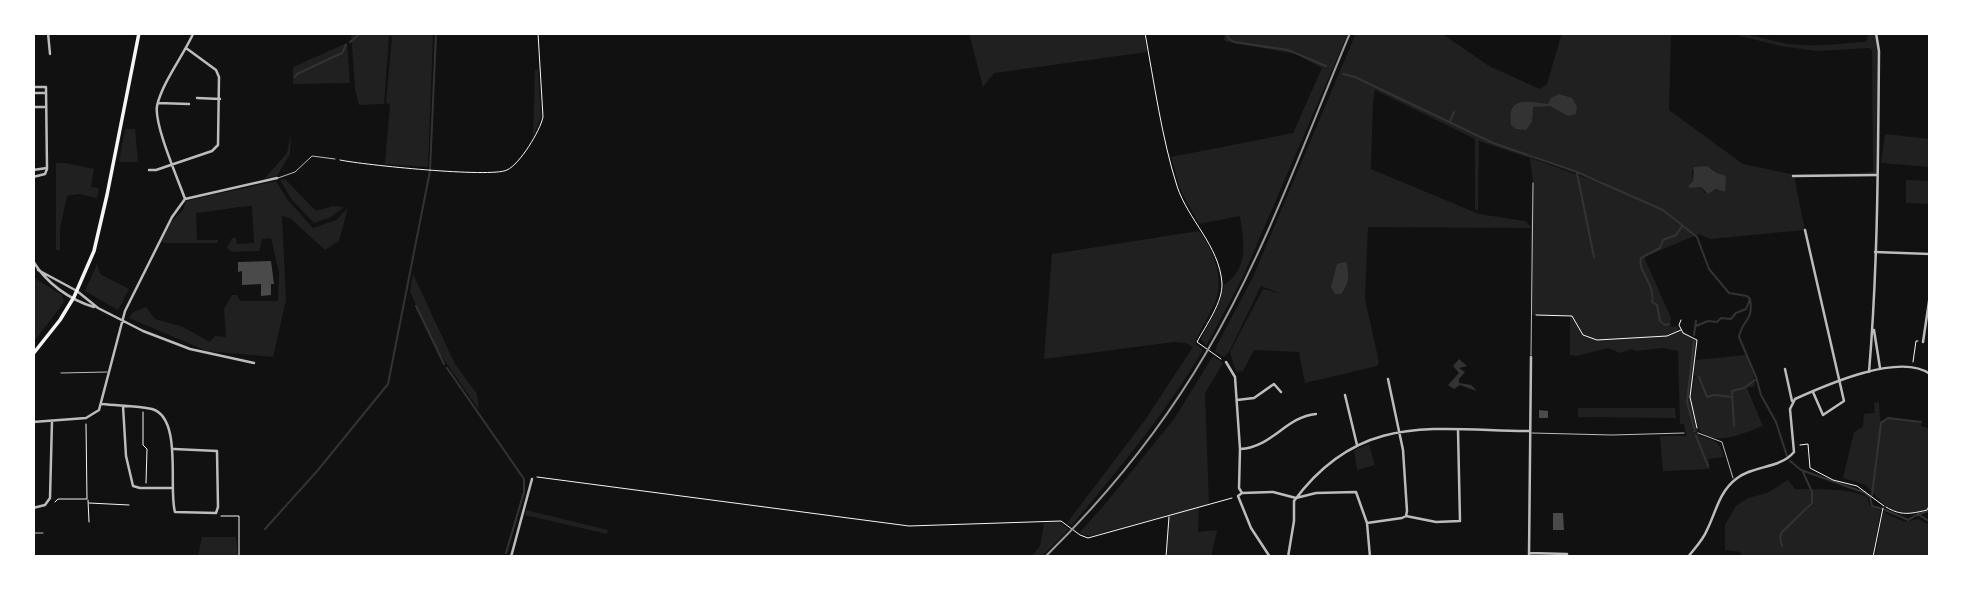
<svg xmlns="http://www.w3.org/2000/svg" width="1963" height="590" viewBox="0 0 1963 590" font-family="'PT Sans Narrow',sans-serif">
<rect width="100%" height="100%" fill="#111"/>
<path fill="#202020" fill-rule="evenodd" d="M351 33H433L428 167 385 164 390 104 386 103 392 36H389L384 104 359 105 355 89Z
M969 33H1144L1147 52 994 73 983 87Z
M1225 33H1348L1242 279 1206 346 1201 339 1220 301 1224 285C1249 268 1244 243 1240 216L1199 224 1181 191 1171 157 1293 133 1322 68 1296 54 1228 42 1224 40Z
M1356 33H1441L1489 66 1540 89 1547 84 1562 33H1671L1669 110 1743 164 1796 175 1873 172 1872 50 1869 48 1817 51 1780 46 1729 33C1750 33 1769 41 1790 44 1814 47 1838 44 1863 42L1867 41 1868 33H1876L1879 51 1877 175 1794 176 1805 230 1710 239 1699 234 1644 257 1671 318 1670 324 1672 327 1677 326 1679 331 1681 330 1697 340 1691 402 1694 378H1697L1694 375 1696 360 1746 355 1753 373 1755 386 1747 388 1763 426C1746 432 1719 446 1702 433 1696 428 1695 412 1692 406L1699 436C1714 440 1720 441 1724 457L1708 459 1710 469 1663 471 1660 436H1686L1684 424H1680L1678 351 1663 348 1635 351 1632 349 1620 353 1608 348 1576 356 1570 355V316L1531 315V228L1368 227 1365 299 1379 362 1377 366 1305 383 1299 352 1254 350 1243 371 1236 372 1230 352 1263 289 1282 294 1261 286 1229 352 1224 357 1215 352 1217 345 1252 279ZM1375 90 1475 139V210H1478L1479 141 1530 158 1533 183 1531 227 1525 221 1479 214 1371 169 1373 101ZM1533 156 1604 182 1606 185 1531 158ZM1702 168H1711L1717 173 1725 192 1720 189 1705 193 1701 187 1688 186 1693 181 1692 171Z
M347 43 350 83 293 84V67Z
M538 69 541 117 533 137 535 70Z
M125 129H135L138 162H119Z
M291 133 290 154 277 176 264 179 287 153Z
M1885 134 1930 139V167L1881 163Z
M56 163H65L94 169 91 187 99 188 97 198 78 194 67 196 60 229V250H56Z
M1930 168V204L1906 203V180L1928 181Z
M285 179 316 211 333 206 344 207 331 217 314 223 292 200 280 180Z
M276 181 287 199 313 228 336 220 348 208 339 241 325 250 290 218 282 216 286 300 273 357 207 351 129 318 133 312 146 307 155 319 183 327 210 342 215 336 226 337 224 309 232 295H237L240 301H278L279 273 271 238 262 239 259 251 232 252 227 248 232 238H236L237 244 254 243 252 206C232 207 216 211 196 213L197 240H218V243H164L162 241 171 222 183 210 186 201Z
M1199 231C1207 241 1212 252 1216 265 1225 302 1208 311 1195 343L1203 350C1165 414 1119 469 1072 525L1067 523 1145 420 1193 347 1186 343 1174 342 1044 359 1052 254Z
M97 264 100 274 129 289 118 310 85 291Z
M413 274 455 364 477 394 479 410 438 351 410 292Z
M33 277 62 295 64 302 33 343Z
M1213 356 1223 363 1205 393 1209 505 1199 508 1198 532 1217 530 1211 557H1166L1169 515 1090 536 1079 533 1106 503 1174 419Z
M1879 402 1880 421 1890 418 1921 423V426L1930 429V504L1926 510 1909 514 1898 512 1884 505 1865 485 1843 478 1854 432 1863 427 1864 414 1875 413 1874 403Z
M1578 408H1675L1676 418 1578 417Z
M1369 444 1375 465 1357 470 1354 450Z
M1788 480 1795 489C1818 490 1846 487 1867 497L1870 506 1881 510 1872 557H1741V552L1725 550V525L1736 506 1748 498 1767 493Z
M526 510 608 530 607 534 525 515Z
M1883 512 1905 522 1918 519 1930 525V557H1875Z
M1059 522 1069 529 1041 557H1031L1040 546 1044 523Z
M202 537H236L238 557 198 556Z"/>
<path fill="#333" d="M1559 94 1572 98 1577 107 1576 114 1568 116 1550 106 1533 107 1532 122 1526 130 1516 129 1511 125C1507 95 1527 102 1548 104L1551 98Z
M1707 166 1717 173 1726 176 1725 192 1716 189 1708 194 1701 187 1690 188 1688 186 1693 181 1694 167Z
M1346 262C1350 274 1349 284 1341 294H1335L1331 287 1337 264Z
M1459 359 1467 366 1459 368 1465 372 1459 379V383L1471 385 1477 391 1460 385 1454 389 1448 385 1459 373 1453 366Z"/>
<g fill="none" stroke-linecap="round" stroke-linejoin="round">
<path stroke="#333" stroke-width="2" d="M1227 33 1228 38 1234 42 1288 50 1326 66
M350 42 361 33
M1343 74 1355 77 1493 143 1577 172 1663 210 1697 237 1709 269 1729 293 1747 296 1750 299C1754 322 1742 319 1739 337L1756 377 1761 395 1776 422 1787 456
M295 77 297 74 342 53 346 45
M1450 121 1454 112
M1577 173 1594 257
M416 306 444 364
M1669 324 1665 325 1660 321 1657 305 1652 302C1656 285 1637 271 1641 258L1660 248 1663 240 1676 235 1682 226
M1696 326 1708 321 1717 322 1721 318 1731 319 1736 313 1746 309 1750 299
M1694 335 1696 321
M1694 341 1687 402 1695 431
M447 368 524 479V492L506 553
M1699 377 1707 397 1714 395 1732 397
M1734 426 1732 391 1744 388 1755 380
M1696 436 1708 466
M1790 461 1801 470 1863 492 1870 497 1872 506C1885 509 1895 514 1908 520L1918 514 1930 522
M1872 495 1881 423 1888 418 1921 422
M1919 514 1928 511
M265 529 318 470 388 384 430 171 436 33
M1782 546 1780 537 1782 532 1812 503V492L1803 472"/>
</g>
<path fill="#4a4a4a" d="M271 261 274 284H271V295L261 296V284L242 285V271L238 272V262Z
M1539 410 1548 411V418H1539Z
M1553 513H1563L1564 530H1553Z"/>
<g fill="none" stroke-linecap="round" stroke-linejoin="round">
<path stroke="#f5f5f5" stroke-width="1" d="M1145 33C1154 82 1162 139 1177 186 1188 220 1219 245 1222 283 1223 302 1206 325 1197 342L1221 359
M340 160C364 165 491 178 507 170 520 164 540 131 543 117L538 33
M1536 315 1572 316 1583 335 1597 340 1667 336 1681 330
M1681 320 1679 325 1683 333 1697 340 1690 397 1697 428
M1913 362 1916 341H1918
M143 412V445L147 449 146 483
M1800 445 1808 444 1810 468 1833 480 1857 486 1884 506
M537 477 909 526 1061 521 1080 535 1088 538 1232 498
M88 500 89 522
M55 502 58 499H87L86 424
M89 503 129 505
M1886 507C1901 516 1910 514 1927 510L1930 504
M221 516H239V557
M1166 557 1169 517
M1873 557 1883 508"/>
<path stroke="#bcbcbc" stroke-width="1" d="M278 178 295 172 312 156 335 159
M1531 355 1533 183
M61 373 107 372
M1532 433 1612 435 1684 433
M1698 433 1722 442 1733 478
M33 533H43"/>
<path stroke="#bcbcbc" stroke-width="2.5" d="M48 33 50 54
M33 87H46L47 168
M33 93H46
M197 98 220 99
M158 103 189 104
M33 107H46
M33 170 47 168
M149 170H156L212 151 218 145 219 77 216 70 186 48
M1793 176 1877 175
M33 177 45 174 47 169
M185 199C178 179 154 125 157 106 162 83 183 56 193 34
M1805 230 1844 401 1823 415 1813 392
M1875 252 1930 254
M33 261C46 283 70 300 94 307
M38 270 77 291 98 308 143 331 190 349 254 363
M1923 342 1930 295
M1226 362 1235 377 1240 449 1239 488 1242 493
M1785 369 1792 401
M1345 395 1357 445
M1237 400 1254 398 1274 384 1281 392
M102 404C118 406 136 405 152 409 183 418 168 489 175 512L216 513 218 507 217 451 174 449
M123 406 126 456 133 486 140 488H173
M33 422 86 418 99 410 125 311 172 217 185 199 277 178
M1240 449C1273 447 1285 417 1316 414
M1242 493 1273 492 1296 498 1316 493 1356 492 1367 523 1370 557
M1242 493 1238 496 1251 528 1270 557
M33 508 45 505 50 498 52 421
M1406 516 1436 522 1460 521 1458 430
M1367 523 1402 518 1406 516 1407 511 1403 450 1388 379
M1529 553 1567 554V557
M511 557 532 479
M1288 557 1294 521V501C1360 412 1432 430 1529 431
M1529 557 1531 357"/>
<path stroke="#bcbcbc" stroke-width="2.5" d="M1874 330 1880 368
M1869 372C1878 265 1878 158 1879 51L1876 33
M1688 557C1695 548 1703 540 1707 530 1716 512 1719 492 1736 479 1753 465 1780 469 1794 452L1790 409 1795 399C1826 385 1900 352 1930 374"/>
<path stroke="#f5f5f5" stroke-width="3.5" d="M33 354 60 320 74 297 94 251 107 195 139 33"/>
<path stroke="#9a9a9a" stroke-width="2" d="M1045 557C1107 496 1162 428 1206 353 1265 253 1305 140 1350 33"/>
</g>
<rect width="1963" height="590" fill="none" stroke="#ffffff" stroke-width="70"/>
</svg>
